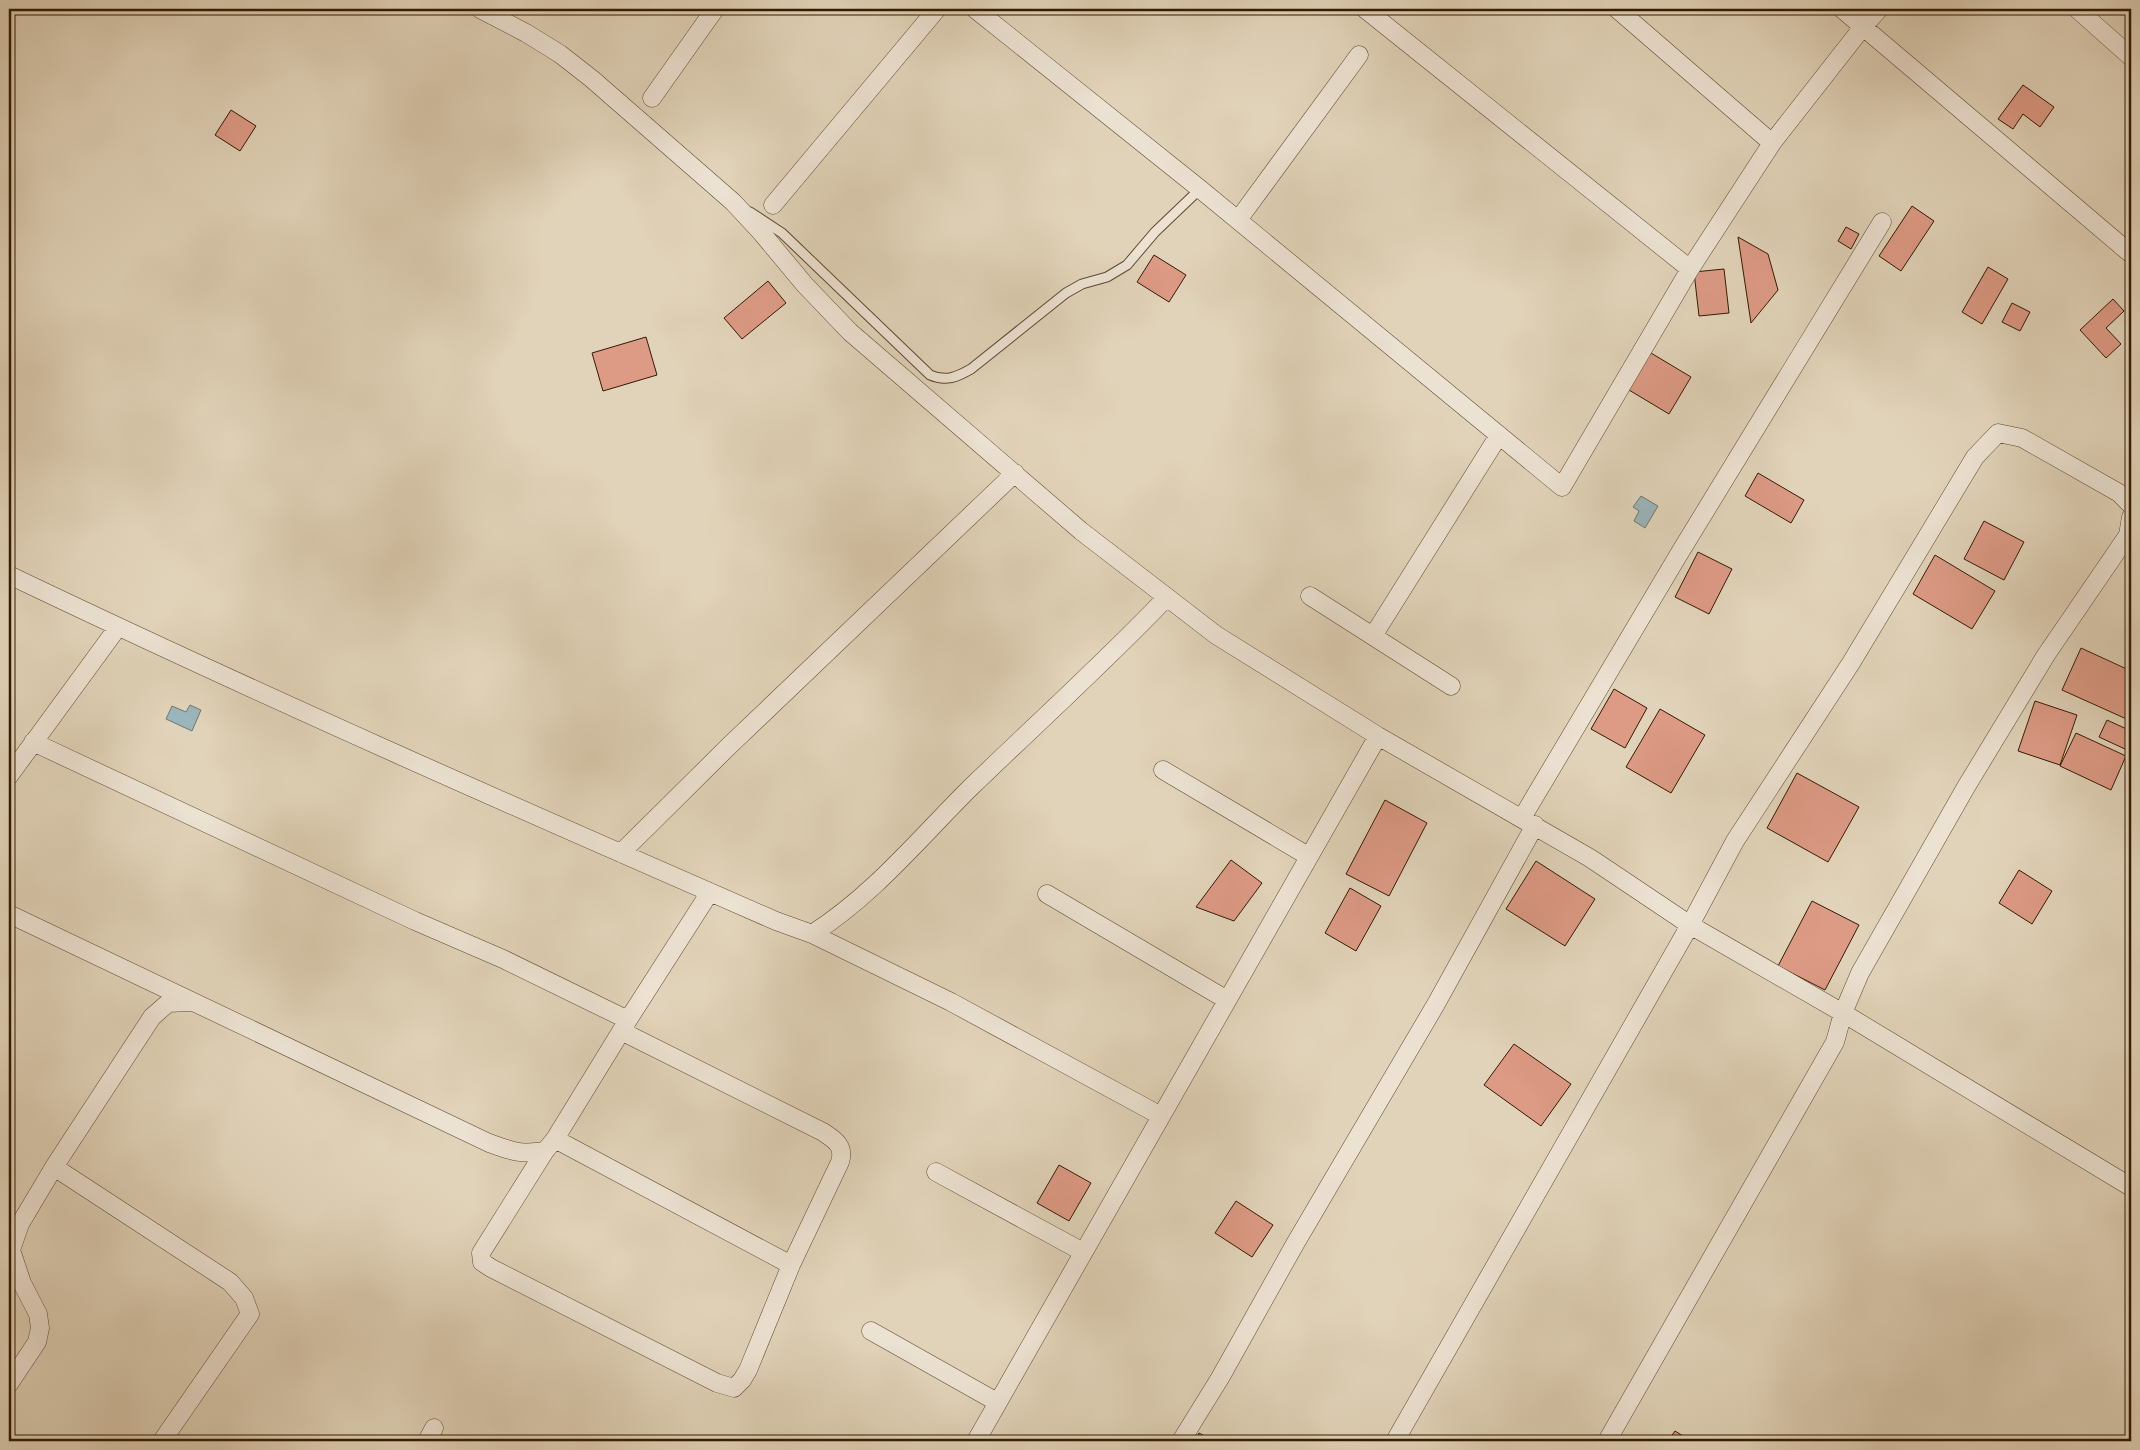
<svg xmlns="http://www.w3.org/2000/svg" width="2140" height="1450" viewBox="0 0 2140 1450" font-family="'IM FELL French Canon',serif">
<rect width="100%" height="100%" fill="#e1d3b9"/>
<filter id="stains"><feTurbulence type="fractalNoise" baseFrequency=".004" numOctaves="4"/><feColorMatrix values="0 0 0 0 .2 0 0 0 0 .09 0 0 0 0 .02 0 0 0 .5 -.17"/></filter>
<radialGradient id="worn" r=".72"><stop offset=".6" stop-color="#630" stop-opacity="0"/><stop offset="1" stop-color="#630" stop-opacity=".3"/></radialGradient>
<path fill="#9ab5bb" stroke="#717771" d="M1641 496 1658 506 1645 528 1634 521 1639 511 1633 507Z
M190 705 201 710 192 731 166 719 172 706 186 712Z"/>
<path fill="#dd9a85" stroke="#331a01" d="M2023 85 2054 107 2040 127 2023 114 2013 129 1998 119Z
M231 110 256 126 240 151 215 135Z
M1912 206 1934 221 1901 271 1879 256Z
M1846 227 1859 234 1851 249 1838 241Z
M1738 237 1768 254 1778 290 1751 323Z
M1154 255 1186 275 1169 302 1137 282Z
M1988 267 2008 279 1982 324 1962 312Z
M1724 269 1729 313 1699 316 1694 272Z
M768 281 786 303 742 339 724 318Z
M2113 299 2124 311 2106 328 2121 344 2106 358 2080 330Z
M2012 303 2030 312 2020 331 2002 322Z
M646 337 657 375 603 391 592 353Z
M1646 350 1691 377 1669 414 1624 387Z
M1758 473 1804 500 1791 523 1745 496Z
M1984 521 2024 542 2004 580 1964 559Z
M1698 552 1732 569 1709 614 1675 597Z
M1935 555 1995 591 1972 629 1913 594Z
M2081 648 2131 671V721L2062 690Z
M1614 689 1647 708 1625 748 1591 729Z
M2035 701 2077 715 2060 765 2018 751Z
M1660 709 1705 735 1671 793 1626 767Z
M2107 720 2131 731 2125 749 2099 737Z
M2076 733 2126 756 2111 790 2060 766Z
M1797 773 1859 807 1828 862 1767 828Z
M1385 800 1427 823 1389 896 1346 874Z
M1231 860 1262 883 1234 921 1196 907Z
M1536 861 1595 899 1565 946 1506 909Z
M2019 870 2052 891 2032 924 1999 903Z
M1350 888 1381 906 1356 951 1325 933Z
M1812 901 1859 925 1825 990 1778 966Z
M1514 1044 1571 1084 1541 1126 1484 1085Z
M1059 1165 1091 1183 1069 1221 1037 1203Z
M1236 1201 1273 1225 1252 1257 1215 1233Z
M1675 1431 1691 1441H1668Z
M1199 1433 1214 1441H1195Z"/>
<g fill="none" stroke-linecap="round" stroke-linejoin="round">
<g stroke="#5e482f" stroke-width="11">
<path id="service" d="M750 212 782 233 930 375C946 382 957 377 971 369L1066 293 1082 284 1107 277 1127 265 1155 232 1200 189"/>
</g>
<g stroke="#5e482f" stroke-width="19">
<path id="minor" d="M480 9 526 33 560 54 592 79 733 202 760 231 805 285 850 332 1081 531 1216 635 1378 736 1590 858 1690 925 1843 1013 2131 1187
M975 9 1200 189 1562 487 1690 269 1772 143 1862 28 1879 9
M1365 9 1690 269
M1617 9 1772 143
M1842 9 2131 254
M2077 9 2131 57
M652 98 715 9
M773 205 937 9
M1238 220 1359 55
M9 575C262 696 519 809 776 921L812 934C872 896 918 840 968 790 1034 726 1103 664 1167 597
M1310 596 1451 686
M1373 636 1499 435
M33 742 415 921 503 959 628 1020
M1163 770 1308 856
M9 776 118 627
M1522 818 1679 554 1882 222
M621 853 729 746 1015 473
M1047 894 1227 1000
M9 914 489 1143C512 1151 520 1155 545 1151L555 1139 628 1020 710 892
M812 934 951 1002 1161 1116
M555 1139 791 1265
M545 1151 481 1253 482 1262 491 1268 717 1383 734 1388 742 1380 748 1370 791 1265 840 1162C845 1146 835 1140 823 1132L621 1031
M54 1167 230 1282 244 1298 250 1314 162 1441
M936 1172 1083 1252
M871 1331 997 1402
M9 1384 37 1342 40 1328 38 1314 22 1283 11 1250 20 1224 54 1167 152 1017 168 1003 189 1002
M427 1441 434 1428
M976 1441 1378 736
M1181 1441 1220 1378 1295 1244 1436 1004 1535 825
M1395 1441 1690 925 1735 841 1851 663 1975 457 1998 433 2022 438 2119 493 2131 505
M1607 1441 1835 1042 1843 1013 1860 973 1966 787 2046 655 2128 535 2131 517"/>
</g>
<use href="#service" stroke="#ece2d2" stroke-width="9"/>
<use href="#minor" stroke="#ece2d2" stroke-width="18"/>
</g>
<rect width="2140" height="1450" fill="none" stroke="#e1d3b9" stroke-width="30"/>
<rect x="10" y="10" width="2120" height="1430" fill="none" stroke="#331a01" stroke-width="2.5"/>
<rect x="15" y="15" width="2110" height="1420" fill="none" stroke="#331a01"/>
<rect width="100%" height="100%" filter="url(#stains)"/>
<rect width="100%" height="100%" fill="url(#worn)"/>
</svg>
